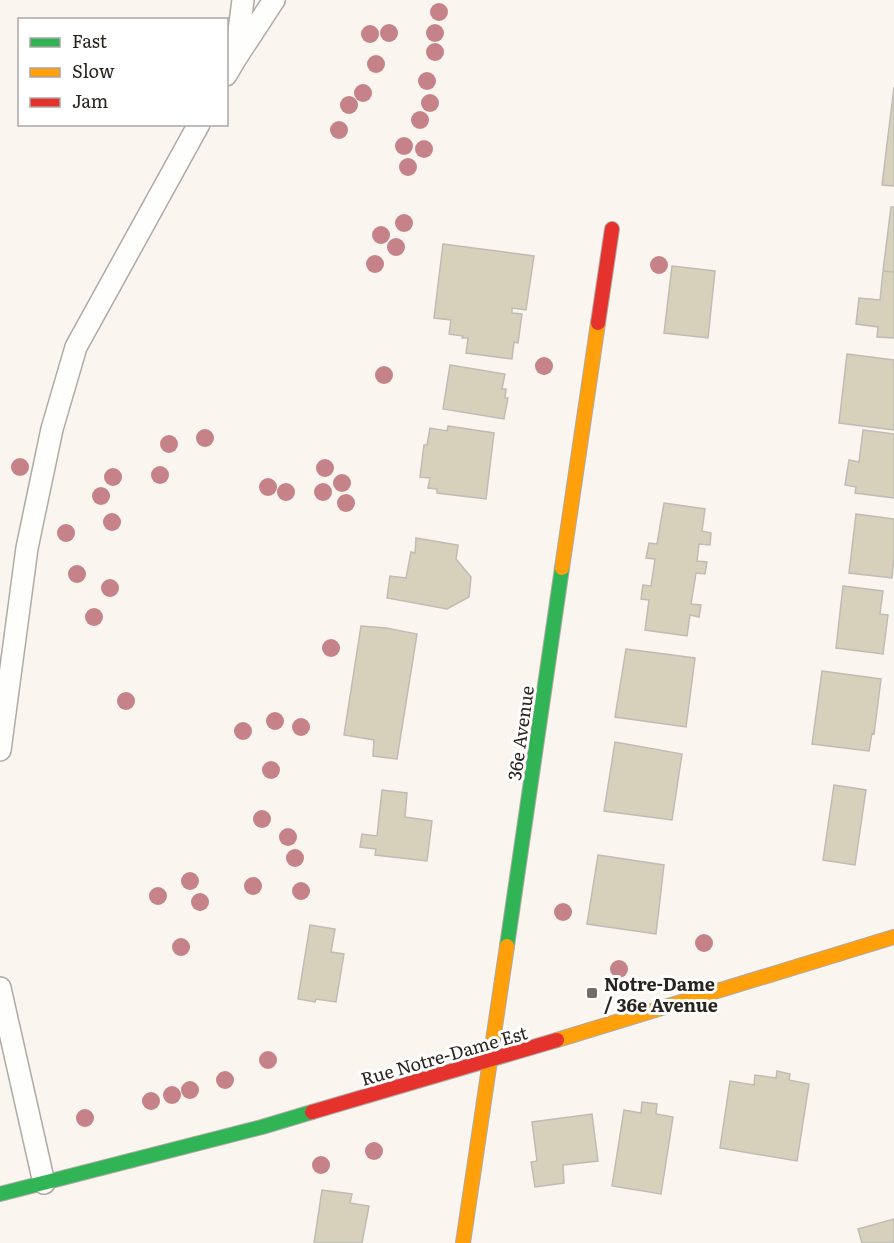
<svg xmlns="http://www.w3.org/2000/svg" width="894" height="1243" viewBox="0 0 894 1243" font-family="Literata,serif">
<rect width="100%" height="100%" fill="#faf5ef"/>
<path fill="#d7d0bb" stroke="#bfbcb5" stroke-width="1.5" d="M894 87V186L882 185Z
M891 207H894V272L883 271Z
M443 244 534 256 526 310 512 308V313L522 314 518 343 514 342 512 359 466 353 468 338H462L463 336 449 334 451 320 434 318Z
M672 266 715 271 708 338 664 333Z
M883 271 894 272V338L877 337 878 327 856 324 859 298 880 300Z
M847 354 894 360V430L839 423Z
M450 365 505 374 502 389H506L505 398H508L504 419 443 409Z
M448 426 494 433 486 499 437 493V489L428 488 430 478 420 477 424 445H427L430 428 447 431Z
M863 430 894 434V498L855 493 856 487 845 485 849 460 859 462Z
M664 503 705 509 702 531 711 533 710 545 699 544 697 561 707 562 705 574 696 573 691 604 701 605 699 617 690 615 687 636 645 630 649 600 641 599 643 585 651 586 655 559 646 558 649 543 657 544Z
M856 514 894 519V557L892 578 849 573Z
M416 538 458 545 456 559 471 577 469 597 447 609 387 598 390 576 406 578 411 552 415 553Z
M843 586 883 591 880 614 888 615 883 654 836 648Z
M361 626 386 628 417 634 397 759 373 756 374 740 344 735Z
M626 649 695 658 686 727 615 717Z
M822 671 881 679 874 734 872 733 869 751 812 744Z
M615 742 682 754 672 820 604 811Z
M834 785 866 790 855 865 823 860Z
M382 790 407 793 405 817 432 821 427 861 375 855 376 849 360 847 362 834 377 836Z
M598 855 664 865 656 934 587 924Z
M310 925 335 929 331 952 344 954 336 1002 316 999 315 1002 298 999Z
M777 1071 790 1074 789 1080 809 1084 797 1161 720 1148 730 1081 754 1085 755 1075 776 1078Z
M642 1102 657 1104 656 1114 673 1117 661 1194 612 1186 624 1110 641 1113Z
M592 1114 598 1161 563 1165 564 1183 535 1187 531 1162 537 1161 532 1122Z
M322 1190 352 1194 350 1203 369 1206 362 1243H314Z
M894 1219V1243H862L858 1229Z"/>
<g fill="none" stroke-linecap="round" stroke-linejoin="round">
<g stroke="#afaaa5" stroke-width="24">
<path id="lane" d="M236 54 243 0
M226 75 236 58 274 0
M0 750 27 548 52 429 76 347 199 124
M0 988 44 1183"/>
</g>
<g stroke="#afaaa5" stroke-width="16">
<path id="fast" d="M507 946 562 568
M0 1194 262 1127 312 1112"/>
</g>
<g stroke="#afaaa5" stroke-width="16">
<path id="slow" d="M562 568 598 323
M557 1040 894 937
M463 1243 507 946"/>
</g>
<g stroke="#afaaa5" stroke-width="16">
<path id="jam" d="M598 323 612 229
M312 1112 557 1040"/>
</g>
<use href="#lane" stroke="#fefefd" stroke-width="21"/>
<use href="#fast" stroke="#30b455" stroke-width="14"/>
<use href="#slow" stroke="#ff9f0a" stroke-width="14"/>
<use href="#jam" stroke="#e5322d" stroke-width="14"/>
</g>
<g fill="#c58389">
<circle cx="439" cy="12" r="9"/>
<circle cx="389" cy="33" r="9"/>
<circle cx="435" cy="33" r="9"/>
<circle cx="370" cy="34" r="9"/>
<circle cx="435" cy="52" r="9"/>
<circle cx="376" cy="64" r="9"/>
<circle cx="427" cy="81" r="9"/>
<circle cx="363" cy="93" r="9"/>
<circle cx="430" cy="103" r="9"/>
<circle cx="349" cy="105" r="9"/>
<circle cx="420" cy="120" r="9"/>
<circle cx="339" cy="130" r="9"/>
<circle cx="404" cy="146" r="9"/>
<circle cx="424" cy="149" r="9"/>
<circle cx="408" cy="167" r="9"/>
<circle cx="404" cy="223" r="9"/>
<circle cx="381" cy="235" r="9"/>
<circle cx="396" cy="247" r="9"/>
<circle cx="375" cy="264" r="9"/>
<circle cx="659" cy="265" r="9"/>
<circle cx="544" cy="366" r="9"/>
<circle cx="384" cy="375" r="9"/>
<circle cx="205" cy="438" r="9"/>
<circle cx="169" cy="444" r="9"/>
<circle cx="20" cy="467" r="9"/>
<circle cx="325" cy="468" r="9"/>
<circle cx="160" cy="475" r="9"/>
<circle cx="113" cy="477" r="9"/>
<circle cx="342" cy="483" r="9"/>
<circle cx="268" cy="487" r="9"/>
<circle cx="286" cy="492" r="9"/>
<circle cx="323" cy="492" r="9"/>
<circle cx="101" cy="496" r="9"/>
<circle cx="346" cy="503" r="9"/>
<circle cx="112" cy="522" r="9"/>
<circle cx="66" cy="533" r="9"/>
<circle cx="77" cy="574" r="9"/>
<circle cx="110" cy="588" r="9"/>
<circle cx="94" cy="617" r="9"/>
<circle cx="331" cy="648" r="9"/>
<circle cx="126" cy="701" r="9"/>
<circle cx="275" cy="721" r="9"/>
<circle cx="301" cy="727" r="9"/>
<circle cx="243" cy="731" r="9"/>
<circle cx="271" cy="770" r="9"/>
<circle cx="262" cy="819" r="9"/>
<circle cx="288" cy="837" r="9"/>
<circle cx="295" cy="858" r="9"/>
<circle cx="190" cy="881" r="9"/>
<circle cx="253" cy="886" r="9"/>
<circle cx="301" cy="891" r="9"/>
<circle cx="158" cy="896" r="9"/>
<circle cx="200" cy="902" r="9"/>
<circle cx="563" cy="912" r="9"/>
<circle cx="704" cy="943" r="9"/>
<circle cx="181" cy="947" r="9"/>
<circle cx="619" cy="969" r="9"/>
<circle cx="268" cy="1060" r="9"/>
<circle cx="225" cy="1080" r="9"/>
<circle cx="190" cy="1090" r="9"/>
<circle cx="172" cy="1095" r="9"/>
<circle cx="151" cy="1101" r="9"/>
<circle cx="85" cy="1118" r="9"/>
<circle cx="374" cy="1151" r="9"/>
<circle cx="321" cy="1165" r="9"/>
</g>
<rect fill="#736d67" stroke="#fff" stroke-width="2" x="586" y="987" width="12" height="12" rx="3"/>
<g text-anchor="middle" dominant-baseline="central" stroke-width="6" stroke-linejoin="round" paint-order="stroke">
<g font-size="18" fill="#2a241e" stroke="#fff">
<text transform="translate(520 733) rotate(-82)">36e Avenue</text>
<text transform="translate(444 1055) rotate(-16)">Rue Notre-Dame Est</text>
</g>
<g font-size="18" font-weight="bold" fill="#2a241e" stroke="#fff" text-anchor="start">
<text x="604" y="983">Notre-Dame<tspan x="604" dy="21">/ 36e Avenue</tspan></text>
</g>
</g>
<rect x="18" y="18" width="210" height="108" fill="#ffffff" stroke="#aaa7a5" stroke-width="1.5"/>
<rect x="30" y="38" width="30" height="9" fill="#30b455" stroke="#aaa7a5" stroke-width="1.5"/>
<text x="72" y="48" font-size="18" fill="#2a241e">Fast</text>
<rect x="30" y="68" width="30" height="9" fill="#ff9f0a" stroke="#aaa7a5" stroke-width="1.5"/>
<text x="72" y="78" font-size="18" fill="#2a241e">Slow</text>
<rect x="30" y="98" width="30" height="9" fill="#e5322d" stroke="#aaa7a5" stroke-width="1.5"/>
<text x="72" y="108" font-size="18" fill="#2a241e">Jam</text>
</svg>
